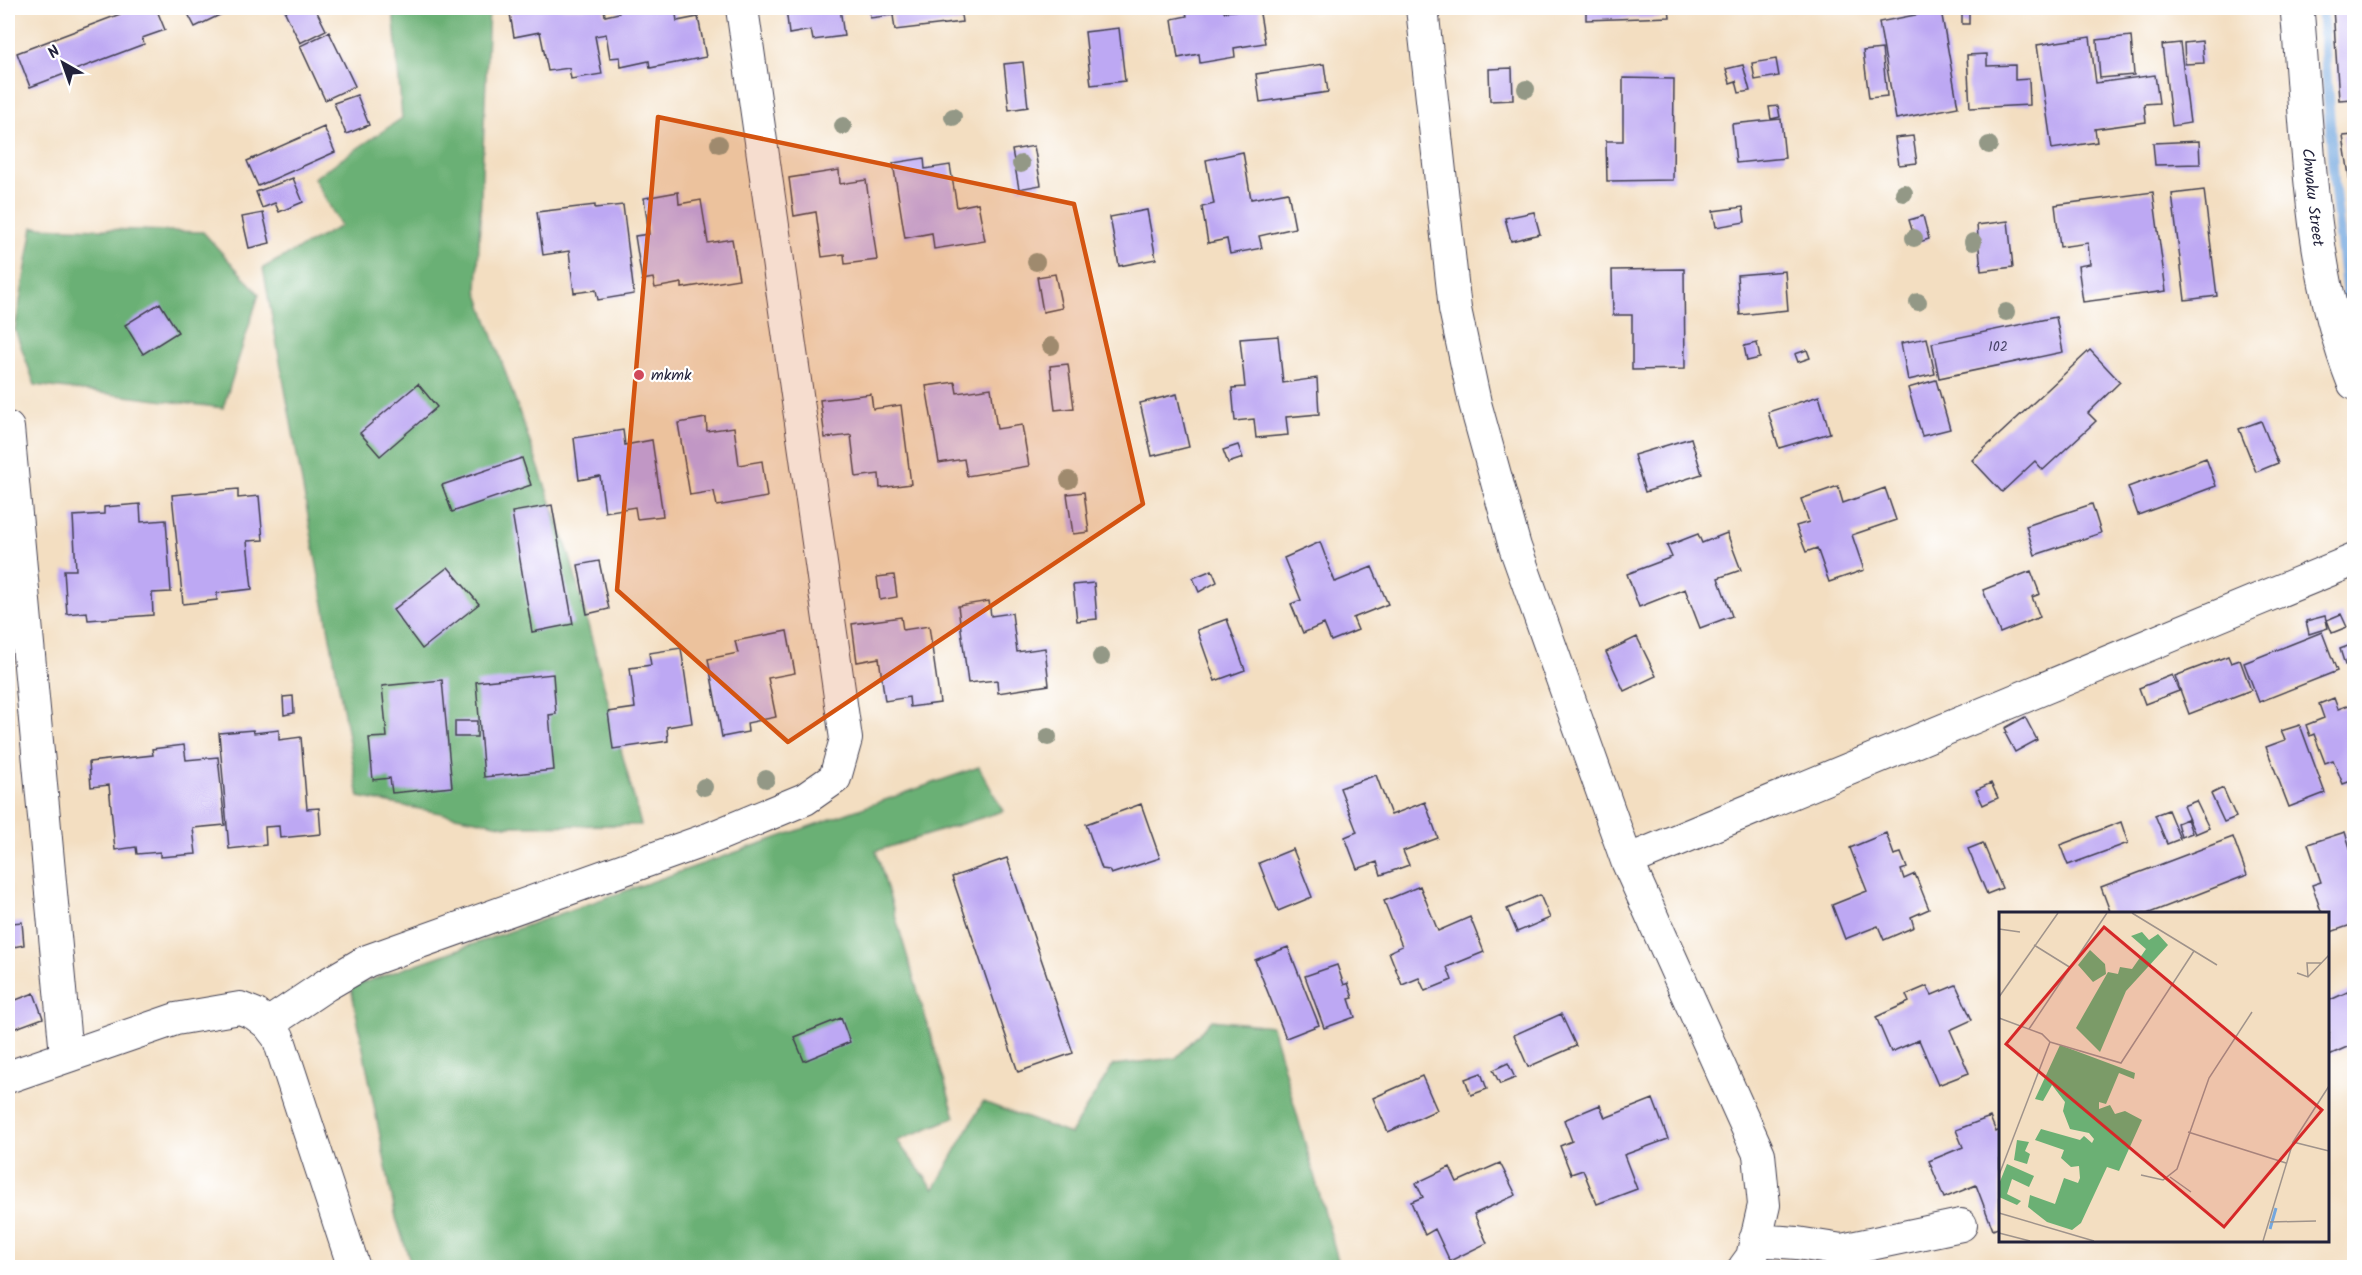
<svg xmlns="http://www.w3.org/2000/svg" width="2362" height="1275" viewBox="0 0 2362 1275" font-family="Kalam,sans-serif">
<rect width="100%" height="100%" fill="#fff"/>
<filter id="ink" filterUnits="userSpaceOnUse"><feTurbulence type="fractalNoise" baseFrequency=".0167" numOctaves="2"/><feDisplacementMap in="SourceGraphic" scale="12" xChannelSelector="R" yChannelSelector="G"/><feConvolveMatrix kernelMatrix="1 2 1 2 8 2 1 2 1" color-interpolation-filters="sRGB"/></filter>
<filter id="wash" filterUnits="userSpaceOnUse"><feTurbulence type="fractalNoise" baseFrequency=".008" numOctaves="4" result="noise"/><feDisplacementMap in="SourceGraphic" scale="24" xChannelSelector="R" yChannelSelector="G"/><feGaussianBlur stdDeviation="1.35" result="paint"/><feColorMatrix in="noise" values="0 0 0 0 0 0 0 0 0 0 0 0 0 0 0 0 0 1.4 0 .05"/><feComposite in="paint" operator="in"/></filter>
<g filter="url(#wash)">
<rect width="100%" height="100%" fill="#f3dec1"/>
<path fill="#6bb074" stroke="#466958" stroke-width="1.5" d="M393 8H489L477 291 570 557 641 825 506 826 359 797 263 268 341 226 314 178 402 118Z
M33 227 203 232 259 294 223 408 35 385 15 330Z
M979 767 1003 811 876 851 955 1117 897 1141 934 1189 983 1102 1070 1134 1113 1065 1176 1058 1212 1020 1272 1026 1340 1267H412L396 1218 351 987Z"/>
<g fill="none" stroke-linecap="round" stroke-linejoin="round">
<path stroke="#73a7df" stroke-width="10" d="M2322 8 2334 182 2350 323"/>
</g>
<g id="blocks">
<path fill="#bda8f3" d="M136 8H156L165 30 142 38 144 44 30 87 17 53Z
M185 8H234L195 27Z
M293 8H315L326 30 300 43 285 12Z
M509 8H604L605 16 619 13 618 8H675L677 21 698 17 706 57 650 68 649 61 621 67 620 57 610 58 606 34 595 36 602 74 571 79 569 68 548 71 540 32 514 37Z
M786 8H840L844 36 813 40 811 30 789 34Z
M869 8H960L962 22 895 30 893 15 870 18Z
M1185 8H1224V12L1259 8 1265 43 1234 48 1235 57 1200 63 1199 54 1178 58 1172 19 1187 16Z
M1586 8H1669L1670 17 1586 20Z
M1962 8H1969V24H1962Z
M2333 8H2354V99L2339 100Z
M1941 10 1958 107 1896 119 1879 22Z
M1119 28 1125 81 1091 85 1085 32Z
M329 32 355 86 325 100 300 46Z
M2131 36 2134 75 2100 78 2097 40Z
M2090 37 2096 83 2155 75 2159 103 2144 104 2146 122 2095 129 2097 142 2052 149 2037 45Z
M2202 41 2204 63 2185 64 2184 43Z
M2180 43 2190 123 2172 126 2162 45Z
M1882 49 1887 96 1869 98 1863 51Z
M1987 54V66L2015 65V80L2029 79 2030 105 1970 108 1967 55Z
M1776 59 1779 76 1755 80 1752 63Z
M1023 62 1028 107 1009 110 1004 64Z
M1324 64 1328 92 1260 102 1256 74Z
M1743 65 1750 91 1739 93 1736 81 1730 83 1726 69Z
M1512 68 1513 100 1490 101 1489 69Z
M1623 78 1674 79 1673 180 1607 181 1606 141H1623Z
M357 95 369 125 346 134 334 103Z
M1778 106 1780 117 1771 119 1769 107Z
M1781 119 1785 158 1736 163 1732 124Z
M324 127 335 152 258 186 247 161Z
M2354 135V188L2351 189 2343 136Z
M1913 136 1917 163 1899 165 1895 138Z
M2199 141 2200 164 2155 165 2153 143Z
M1034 146 1041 185 1019 189 1012 150Z
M1243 152 1251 199 1288 192 1295 228 1259 236 1262 248 1230 254 1227 239 1208 243 1202 207 1214 204 1206 160Z
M924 158 925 169 950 165 957 207 978 203 985 241 934 249 932 233 905 238 893 163Z
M839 170 840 184 866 180 877 260 845 264 844 254 822 257 816 212 794 216 789 178Z
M293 178 303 202 279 212 275 203 262 208 256 192Z
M2204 190 2217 296 2185 300 2172 194Z
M678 192 679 204 701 200 708 243 732 239 739 279 682 288V283L655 288 653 278 642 280 635 236 649 234 644 198Z
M2153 192 2166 291 2083 302 2078 266 2090 264 2088 243 2060 247 2055 205Z
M595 205V208L623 205 634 294 598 300 596 290 574 293 569 251 543 255 537 212Z
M1743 207 1745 222 1716 227 1713 211Z
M1147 210 1156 259 1119 266 1110 217Z
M1534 212 1540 234 1511 241 1505 218Z
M263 213 270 243 249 248 242 217Z
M1923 216 1929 239 1916 243 1909 220Z
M2008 221 2013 267 1981 271 1977 225Z
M1684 269 1685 369 1632 370V315H1613L1612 270Z
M1785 271 1788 310 1740 315 1737 275Z
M1055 274 1062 308 1043 312 1037 277Z
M160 303 178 332 143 354 125 325Z
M2056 317 2063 352 1939 378 1932 343Z
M1278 336 1283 383 1317 378 1319 414 1286 417 1288 435 1256 438 1254 419 1235 421 1232 388 1245 387 1240 339Z
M1927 338 1935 374 1908 380 1901 343Z
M1757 343 1760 358 1747 361 1744 346Z
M1807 350 1810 358 1798 362 1795 354Z
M2090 350 2120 382 2088 413 2096 421 2043 470 2035 461 2002 492 1972 460Z
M1068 364 1074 408 1055 410 1050 366Z
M1936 380 1950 429 1922 436 1908 388Z
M955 382 957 393 991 388 997 429 1022 425 1029 466 967 476 964 459 939 463 926 386Z
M418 384 437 407 380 456 360 433Z
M871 394 873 409 901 405 911 484 880 488 879 474 856 477 851 435 825 438 820 400Z
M1177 394 1189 447 1152 456 1140 403Z
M1819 396 1830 433 1779 448 1768 412Z
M706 418 707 431 734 427 739 465 762 461 767 497 717 506 714 491 690 495 678 423Z
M2261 421 2278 463 2256 472 2239 429Z
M623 430 625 445 652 440 663 516 637 519 635 507 605 512 600 476 579 480 574 438Z
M1691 438 1702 474 1645 492 1634 455Z
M1238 445 1243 458 1228 463 1223 450Z
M522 458 531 485 452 512 442 485Z
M2206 458 2216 486 2138 515 2128 487Z
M1838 486 1843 503 1885 488 1896 520 1852 535 1864 570 1829 582 1817 548 1806 552 1796 526 1809 522 1801 499Z
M238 489V498L259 496 263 540 247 541 252 589 217 593V600L183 604 172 495Z
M1084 492 1089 532 1073 534 1067 494Z
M140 504 141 522 166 520 171 592 152 593 153 615 88 620 87 612 67 614 64 570H76L73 516 104 514V507Z
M2092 504 2101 533 2035 555 2026 526Z
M552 505 573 624 532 632 512 512Z
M1727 533 1741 570 1718 578 1732 616 1700 628 1685 589 1639 607 1627 574 1672 557 1667 546 1698 534 1702 543Z
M1320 542 1335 582 1372 567 1388 604 1353 618 1358 630 1331 641 1324 624 1303 633 1291 604 1301 600 1284 558Z
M599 561 609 609 587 614 578 565Z
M448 567 479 604 422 649 393 610Z
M1212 570 1217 582 1199 592 1193 578Z
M2031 571 2040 594 2032 597 2040 617 2000 633 1983 590Z
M894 575 897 597 880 600 877 577Z
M1094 583 1097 619 1077 621 1073 585Z
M989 601 991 616 1012 613 1017 652 1045 648 1049 685 998 693 997 680 968 683 958 606Z
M2341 614 2347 627 2332 633 2327 620Z
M2325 616 2328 628 2309 634 2306 621Z
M901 617 903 630 929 626 940 703 910 707 909 697 885 701 879 658 857 662 852 624Z
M1227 619 1245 670 1215 681 1197 630Z
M787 631 795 673 768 678 776 717 747 723 748 732 722 737 708 659 738 653 735 641Z
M2322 632 2337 671 2259 702 2244 663Z
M1637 637 1656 676 1624 691 1606 652Z
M2353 644 2354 662 2345 665 2340 649Z
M681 648 692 723 667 727 668 741 613 749 608 712 635 708 630 668 651 665 649 653Z
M2228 656 2231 663 2240 660 2251 690 2189 714 2175 676Z
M553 674 556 714 549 715 554 770 484 777 476 682Z
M2172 675 2179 691 2145 704 2139 688Z
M442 680 452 787 392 793 390 778 373 780 369 738 387 737 382 686Z
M293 696 294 713 284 715 283 697Z
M2334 698 2338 709 2354 703V780L2343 784 2333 760 2325 763 2314 734 2310 736 2306 725 2324 718 2319 704Z
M2025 717 2037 740 2015 752 2005 733 2007 732 2005 728Z
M455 721H477V737H455Z
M2300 725 2325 793 2289 807 2266 747 2285 740 2281 731Z
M253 730 254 733 279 730V740L301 737 307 809 319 808 321 834 280 838 279 826 265 827 266 845 229 849 219 733Z
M184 745 186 760 218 757 225 825 193 828 196 854 160 857V852L137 854 136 847 115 850 109 785 91 787 89 762 153 755 152 749Z
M1376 775 1391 815 1425 802 1438 838 1403 851 1409 865 1381 875 1377 862 1357 869 1345 837 1357 832 1340 788Z
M1991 783 1998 798 1983 805 1976 790Z
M2223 788 2236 817 2224 822 2211 794Z
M2196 801 2209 828 2195 834 2183 806Z
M1141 804 1160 858 1111 874 1109 870 1102 869 1086 824Z
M2168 810 2180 839 2167 844 2155 815Z
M2187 819 2192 833 2181 837 2177 823Z
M2121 822 2128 843 2068 865 2060 845Z
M2345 832 2354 860V924L2328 933V914H2322L2312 885 2321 882 2308 844Z
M1886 833 1894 855 1901 853 1907 868 1901 870 1904 879 1915 874 1929 909 1911 917 1914 927 1884 940 1878 926 1845 939 1832 905 1867 891 1850 848Z
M2233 837 2247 875 2147 914H2111L2101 887Z
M1983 843 2002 888 1987 894 1968 849Z
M1293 849 1312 897 1278 911 1259 863Z
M1007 858 1073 1053 1018 1072 952 877Z
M1420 886 1438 931 1470 917 1484 952 1447 967 1452 980 1425 991 1419 978 1402 985 1389 952 1402 946 1384 901Z
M1540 895 1550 918 1517 932 1507 909Z
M8 896 12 923 22 922 24 945 8 948Z
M1288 947 1319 1025 1286 1038 1255 960Z
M1337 965 1344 985 1348 983 1353 998 1349 999 1355 1017 1324 1028 1305 976Z
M1956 985 1972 1020 1950 1030 1969 1073 1938 1085 1919 1040 1891 1052 1876 1017 1909 1002 1906 995 1927 986 1932 995Z
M2354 989V1044L2329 1055 2328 1001Z
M34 993 43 1018 8 1031V1003Z
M1561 1014 1576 1046 1528 1067 1514 1035Z
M841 1018 850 1042 804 1061 794 1037Z
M1508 1063 1515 1078 1500 1084 1493 1070Z
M1481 1073 1487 1089 1471 1095 1465 1079Z
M1422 1076 1437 1110 1388 1132 1373 1098Z
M1653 1099 1668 1139 1624 1155 1637 1189 1597 1204 1583 1170 1571 1174 1560 1146 1572 1141 1564 1120 1600 1105 1605 1118Z
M1990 1117 1996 1132 2000 1130V1227L1993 1230 1976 1185 1944 1198 1929 1161 1963 1147 1956 1130Z
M1500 1163 1516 1195 1474 1214 1487 1243 1450 1261 1435 1229 1425 1235 1411 1202 1423 1197 1416 1183 1450 1167 1457 1182Z"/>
</g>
</g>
<g filter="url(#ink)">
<use href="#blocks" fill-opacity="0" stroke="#413e4f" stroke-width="1.5"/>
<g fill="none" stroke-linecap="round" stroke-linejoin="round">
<g stroke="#413e4f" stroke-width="34">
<path id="minor" d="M1422 8 1455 309 1475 403 1515 547 1627 861 1759 1154 1764 1205 1752 1257 1744 1268
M8 428 66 1055
M1627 861 2354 560
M268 1024 326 985 367 961 711 838 805 799 835 778 846 739 742 8
M8 1077 176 1019 240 1008 255 1014 268 1024 278 1037 354 1268
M1755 1240 1797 1243 1842 1250 1961 1225"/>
</g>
<g stroke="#413e4f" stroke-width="35">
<g id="secondary">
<path id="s1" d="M2297 8C2308 131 2308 267 2354 383"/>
</g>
</g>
<use href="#minor" stroke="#fff" stroke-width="32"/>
<use href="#secondary" stroke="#fff" stroke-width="33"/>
</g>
<g fill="#939886">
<circle cx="1526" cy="89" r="9"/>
<circle cx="953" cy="117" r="9"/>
<circle cx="843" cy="126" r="9"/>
<circle cx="719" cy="144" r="9"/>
<circle cx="1989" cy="145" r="9"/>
<circle cx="1021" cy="164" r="9"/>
<circle cx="1904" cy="193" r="9"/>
<circle cx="1914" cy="238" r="9"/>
<circle cx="1973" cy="242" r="9"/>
<circle cx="1036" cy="262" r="9"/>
<circle cx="1918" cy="302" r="9"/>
<circle cx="2006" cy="312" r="9"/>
<circle cx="1051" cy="346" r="9"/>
<circle cx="1069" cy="480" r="9"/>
<circle cx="1101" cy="657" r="9"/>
<circle cx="1048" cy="737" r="9"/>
<circle cx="766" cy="779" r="9"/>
<circle cx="704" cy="787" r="9"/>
</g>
</g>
<path fill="#d45411" fill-opacity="0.2" stroke="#d45411" stroke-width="4.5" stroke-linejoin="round" d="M658 117 1074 204 1143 504 788 742 617 590Z"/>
<circle fill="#d1495b" stroke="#fff" stroke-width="2" cx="639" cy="375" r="6"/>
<g text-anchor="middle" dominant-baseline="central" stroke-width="4.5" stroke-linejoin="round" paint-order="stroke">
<g font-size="14" fill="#494469">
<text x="1998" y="347">102</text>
</g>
<g font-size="16" fill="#22223b" stroke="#fff">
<text stroke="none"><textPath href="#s1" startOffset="190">Chwaku Street</textPath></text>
</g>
<g font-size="16" fill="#22223b" stroke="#fff" text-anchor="start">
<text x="651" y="375">mkmk</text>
</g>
</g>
<g transform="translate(1999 912)">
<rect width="330" height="330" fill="#f3dec1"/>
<path d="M143 20 150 28 159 22 169 33 127 79 101 140 77 116 109 60 119 62 121 55 133 57 147 37 132 24ZM91 38 106 52 107 62 94 70 79 53ZM61 133 136 161 135 167 120 161 107 192 100 190V197L111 193 116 202 126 199 143 208 120 259 108 255 82 311 73 318 48 310 29 295 31 283 56 292 65 266 79 271 81 266 80 254 72 255 62 246 65 238 36 228 42 217 81 228 85 224 93 231 95 227 90 221 71 217 64 199 66 190 53 173 44 189 36 187ZM18 228 30 230 26 239 31 242 28 252 15 248ZM8 252 35 264 30 275 13 267 8 282 22 289 18 293 0 285V272Z" fill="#6bb074"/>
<path fill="none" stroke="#73a7df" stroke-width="3" d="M271 317 277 296"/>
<path fill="none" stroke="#9f938b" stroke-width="1.5" d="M133 1 218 53M0 17 21 20M35 33 72 56M298 61 309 65 330 43M309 65 308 51H323M0 85 59 1M0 106 43 122 51 130 0 263M30 117 108 1M51 130 122 151 195 39M189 220 287 251M294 230 330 239M142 263 164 268 178 257 210 166 253 100M171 265 192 280M0 301 95 329M271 310 317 309M0 321 31 329M264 329 294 230 330 174"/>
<path fill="#d62828" fill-opacity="0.15" stroke="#d62828" stroke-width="3" d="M105 15 323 198 225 315 7 132Z"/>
<rect width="330" height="330" fill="none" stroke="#22223b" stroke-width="3"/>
</g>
<rect width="2362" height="1275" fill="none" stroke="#fff" stroke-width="30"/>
<g transform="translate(63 63) rotate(320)" stroke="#ffffff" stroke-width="4.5" paint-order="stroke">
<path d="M0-4.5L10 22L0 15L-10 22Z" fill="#22223b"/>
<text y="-9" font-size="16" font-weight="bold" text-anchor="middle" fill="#22223b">N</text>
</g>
</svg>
